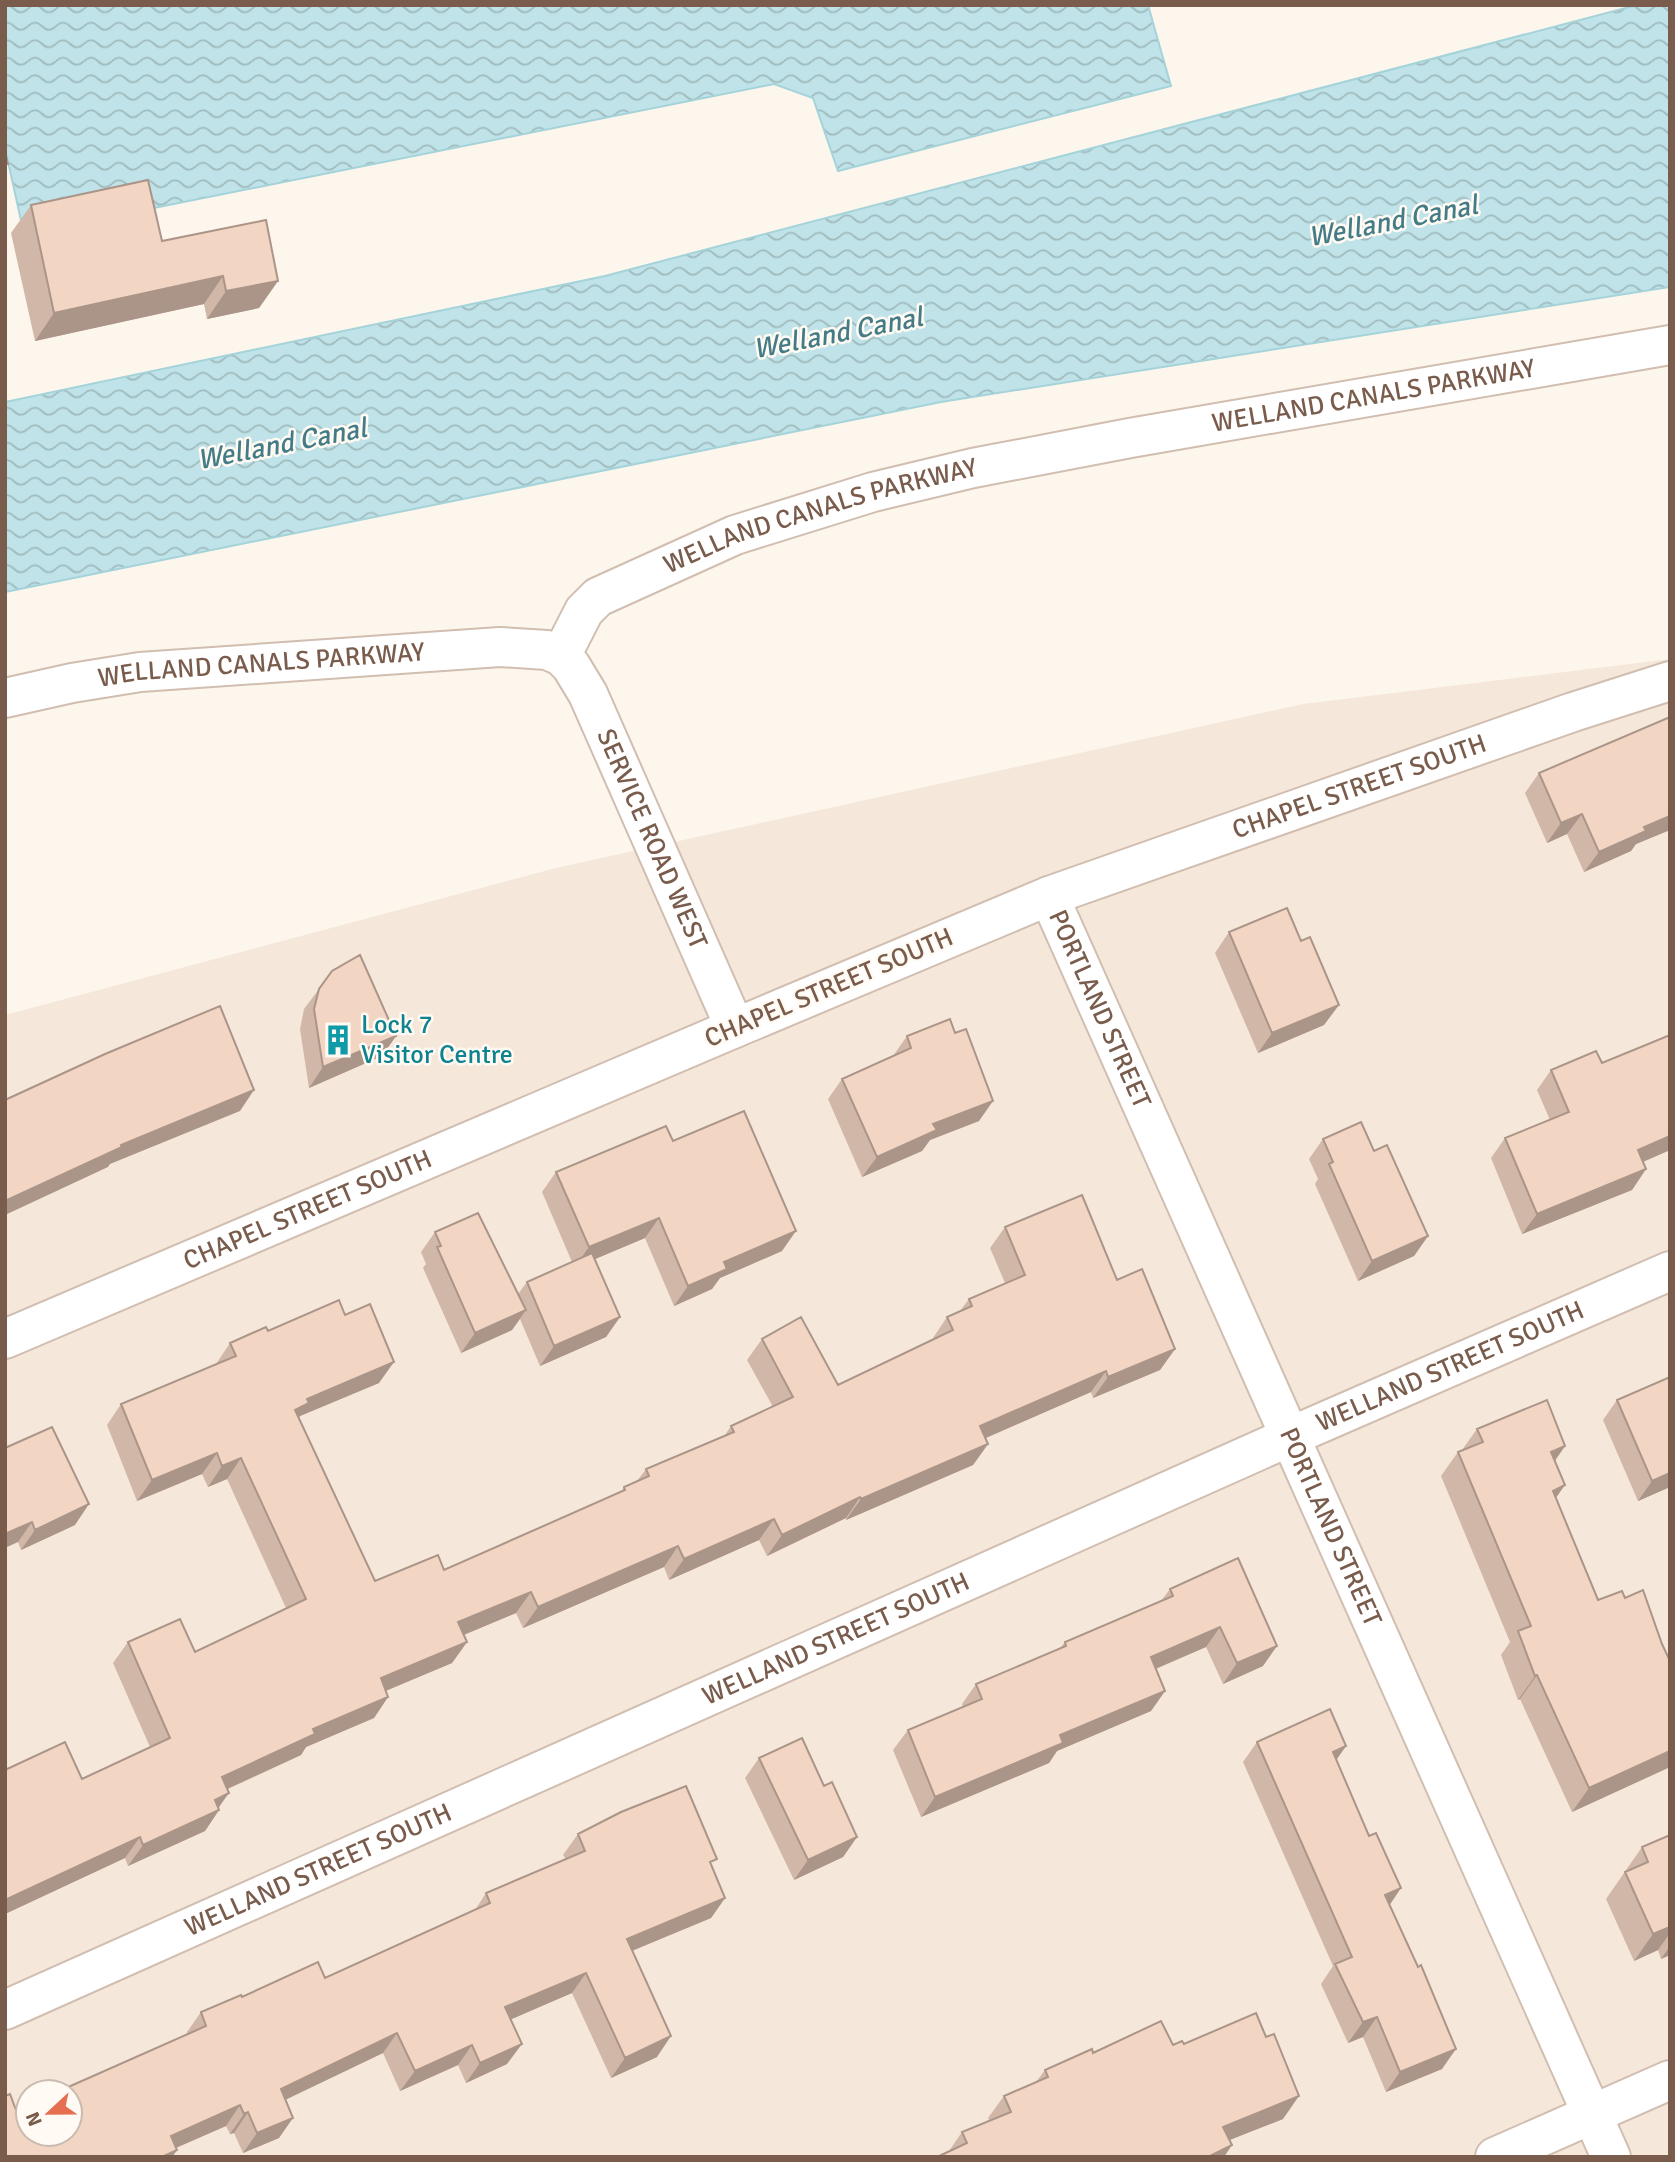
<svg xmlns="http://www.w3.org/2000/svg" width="1675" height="2162" viewBox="0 0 1675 2162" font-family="Signika,sans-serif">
<defs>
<pattern id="water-waves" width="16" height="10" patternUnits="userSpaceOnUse" patternTransform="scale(1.75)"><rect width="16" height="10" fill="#bfe3e8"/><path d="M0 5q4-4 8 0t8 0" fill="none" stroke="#a0bbbe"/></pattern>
</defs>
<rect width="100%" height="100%" fill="#fdf6ec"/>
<path fill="#f5e8da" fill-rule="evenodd" d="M1670 659V2157H5V1015L556 868 1303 704ZM28 2092H70V2134H28Z"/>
<path fill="url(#water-waves)" stroke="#a5d3da" stroke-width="2" d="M5 5H1148L1171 86 838 171 813 98 774 84 24 234 5 148Z
M1637 5H1670V287L941 402 5 592V402L605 276Z"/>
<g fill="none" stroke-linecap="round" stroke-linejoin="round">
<g stroke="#d1beb0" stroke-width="42">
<g id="minor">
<path id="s1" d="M561 656 584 611 598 597 735 535 873 492 973 468 1130 438 1670 345"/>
<path id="s2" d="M1049 896 1573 712 1670 681"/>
<path id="s3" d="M5 1339 735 1028"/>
<path id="s4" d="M5 2010 1289 1437 1670 1271"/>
<path d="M1495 2157 1670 2080"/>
</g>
</g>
<g stroke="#d1beb0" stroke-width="42">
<g id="tertiary">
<path id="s5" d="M5 698 72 683 140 672 500 647 547 650 561 656 571 666 588 694 735 1028 1049 896 1611 2157"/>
</g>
</g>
<use href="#minor" stroke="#fff" stroke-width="38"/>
<use href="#tertiary" stroke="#fff" stroke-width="38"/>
</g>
<path fill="#d1b7a8" d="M31 205 162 241 278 281 259 308 207 319 204 304 35 341 11 233Z
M1670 717V830L1636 844 1631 851 1584 872 1567 834 1547 843 1525 793 1539 773Z
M1229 932 1324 1025 1258 1053 1215 953Z
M319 989 396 1036 382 1056 309 1088 300 1029 304 1009Z
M1670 1035V1150L1643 1162 1646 1169 1632 1190 1522 1234 1491 1158 1505 1138 1550 1120 1537 1090 1551 1070 1602 1063Z
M907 1036 979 1121 930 1140 922 1151 862 1177 828 1099 842 1079 893 1056Z
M1323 1139 1374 1151 1428 1236 1414 1256 1358 1281 1315 1184 1318 1179 1309 1159Z
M673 1141 782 1251 720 1278 712 1289 674 1306 645 1238 595 1259 620 1317 606 1337 540 1366 520 1319 512 1330 461 1353 423 1268 426 1264 421 1252 435 1232 518 1294 527 1282 572 1262 542 1192 556 1172Z
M1005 1227 1117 1280 1175 1349 1160 1370 1093 1398 1091 1392 986 1438 988 1444 973 1465 846 1520V1518L767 1556 759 1540 669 1580 664 1567 523 1628 516 1613 464 1635 467 1642 452 1663 386 1691 388 1697 374 1718 306 1747 301 1755 228 1789 219 1808V1810L205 1831 128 1866 125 1858 5 1914V1770L82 1779 150 1747 113 1663 128 1642 195 1652 286 1608 227 1479 208 1487 202 1474 137 1501 107 1425 121 1404 216 1365V1364L230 1343 268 1331 345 1315 379 1383 300 1416 299 1418 375 1581 444 1570 621 1492 624 1487 637 1481 646 1469 725 1435 731 1426 773 1407 747 1360 762 1339 838 1385 933 1340V1338L947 1317 960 1311 969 1299 1005 1283 990 1248Z
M1670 1377V1487L1638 1501 1603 1420 1617 1400Z
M1477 1429 1565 1446 1555 1461 1556 1499 1670 1767 1572 1812 1520 1699 1518 1700 1501 1655 1510 1642 1441 1476 1458 1452 1462 1450Z
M5 1448 75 1525 21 1550 18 1542Z
M1238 1558 1263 1666 1223 1684 1206 1647 1156 1669 1165 1691 1151 1711 1057 1751 1049 1763 921 1817 893 1750 908 1730 963 1707 962 1704 976 1684 1060 1648 1065 1642 1161 1601 1170 1589Z
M1257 1742 1346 1746 1336 1760 1389 1905 1442 2069 1386 2092 1363 2037 1348 2043 1321 1984 1333 1966 1243 1762Z
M759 1758 824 1786 857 1837 843 1857 794 1880 745 1778Z
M578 1834 712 1866 725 1898 711 1918 632 1951 657 2057 611 2078 572 1993 510 2019 507 2064 466 2083 458 2065 400 2091 383 2053 285 2100 279 2138 243 2153 234 2133 230 2134 226 2126 176 2148 177 2150 172 2157H5L16 2110 93 2077 187 2034V2032L201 2012 242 1997 325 1978 475 1910 486 1893 566 1859 563 1855Z
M1670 1835V1955L1661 1959 1658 1950 1634 1961 1606 1899 1642 1847Z
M1184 2044 1283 2119 1229 2140 949 2151 962 2132 990 2121 988 2118 1004 2096 1036 2082 1045 2070 1093 2053Z"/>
<path fill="#aa9588" d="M223 276 204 304 35 341 54 313Z
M278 281 259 308 207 319 226 291Z
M1582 814 1567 834 1547 843 1561 823Z
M1670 816V830L1636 844 1631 851 1584 872 1599 852 1644 827Z
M1339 1005 1324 1025 1258 1053 1272 1033Z
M396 1036 382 1056 309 1088 323 1067Z
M254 1090 240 1111 110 1164 108 1167 5 1215V1201L121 1145Z
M993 1101 979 1121 930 1140 922 1151 862 1177 877 1157 933 1124Z
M1670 1136V1150L1624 1170 1638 1150Z
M1646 1169 1632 1190 1522 1234 1537 1214Z
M659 1218 645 1238 574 1268 589 1247Z
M796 1231 782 1251 720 1278 712 1289 674 1306 688 1286 724 1262Z
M1428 1236 1414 1256 1358 1281 1372 1261Z
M526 1310 512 1330 461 1353 475 1333Z
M620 1317 606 1337 540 1366 554 1346Z
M1175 1349 1160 1370 1093 1398 1108 1377Z
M394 1362 379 1383 300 1416 295 1424V1410L307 1399Z
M1106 1371 1091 1392 965 1447 980 1426Z
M988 1444 973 1465 846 1520 861 1499Z
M1565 1446 1548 1470 1551 1452Z
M217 1453 202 1474 137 1501 152 1480Z
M241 1458 227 1479 208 1487 222 1466Z
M1670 1473V1487L1638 1501 1652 1481Z
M1565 1485 1548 1509 1553 1491Z
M860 1497 846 1518 767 1556 782 1535Z
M89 1504 75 1525 21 1550 35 1530Z
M774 1519 759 1540 669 1580 684 1559Z
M32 1522 18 1542 5 1548V1534Z
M678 1546 664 1567 523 1628 538 1607Z
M531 1592 516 1613 444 1643 458 1622Z
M1220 1627 1206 1647 1136 1677 1151 1657Z
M467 1642 452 1663 366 1699 381 1678Z
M1277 1646 1263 1666 1223 1684 1237 1663Z
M1537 1675 1520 1699 1518 1700 1535 1676Z
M1165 1691 1151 1711 1057 1751 1049 1763 921 1817 935 1797 1060 1735Z
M388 1697 374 1718 306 1747 301 1755 207 1798 222 1777 313 1729Z
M1346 1746 1332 1766 1333 1752Z
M1670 1751V1767L1572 1812 1589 1788Z
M229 1793 216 1811 219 1810 205 1831 128 1866 143 1845 215 1800Z
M140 1837 125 1858 5 1914V1900Z
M857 1837 843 1857 794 1880 808 1860Z
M1401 1888 1387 1909 1385 1895Z
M725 1898 711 1918 612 1959 627 1939Z
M1670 1927V1933L1658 1950 1634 1961 1653 1934Z
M1670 1946V1955L1661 1959Z
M586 1973 572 1993 491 2028 505 2007Z
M1377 2017 1363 2037 1348 2043 1363 2022Z
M397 2033 383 2053 266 2109 281 2089Z
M671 2036 657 2057 611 2078 625 2058Z
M522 2044 507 2064 466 2083 480 2063Z
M472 2045 458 2065 400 2091 415 2071Z
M1456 2049 1442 2069 1386 2092 1400 2072Z
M1299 2096 1283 2119 1207 2149 1223 2127Z
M240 2105 226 2126 157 2156 171 2136Z
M248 2112 234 2133 230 2134 244 2114Z
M293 2118 279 2138 243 2153 257 2133Z
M1232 2145 1224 2157H1208Z
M177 2150 172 2157H162Z"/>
<path fill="#f3d5c3" stroke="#aa9588" stroke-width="2" d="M5 152 8 164H5Z
M148 180 162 241 266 220 278 281 226 291 223 276 54 313 31 205Z
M1670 717V816L1644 827 1646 831 1599 852 1582 814 1561 823 1539 773Z
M1287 908 1301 941 1310 937 1339 1005 1272 1033 1229 932Z
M360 955 396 1036 323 1067 314 1009 319 989 332 971Z
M220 1006 254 1090 121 1145 122 1147 5 1201V1100L105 1054Z
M950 1019 955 1033 966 1029 993 1101 933 1124 937 1130 877 1157 842 1079 911 1048 907 1036Z
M1670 1035V1136L1638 1150 1646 1169 1537 1214 1505 1138 1569 1112 1551 1070 1596 1051 1602 1063Z
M744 1111 796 1231 724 1262 727 1269 688 1286 659 1218 589 1247 556 1172 666 1126 673 1141Z
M1361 1122 1374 1151 1387 1145 1428 1236 1372 1261 1329 1164 1333 1162 1323 1139Z
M1082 1195 1117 1280 1142 1269 1175 1349 1108 1377 1106 1371 980 1426 988 1444 861 1499 860 1497 782 1535 774 1519 684 1559 678 1546 538 1607 531 1592 458 1622 467 1642 381 1678 388 1697 313 1729 315 1734 222 1777 229 1793 215 1800 219 1810 143 1845 140 1837 5 1900V1770L65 1742 82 1779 170 1738 128 1642 180 1619 195 1652 306 1599 241 1458 222 1466 217 1453 152 1480 121 1404 236 1356 230 1343 266 1327 268 1331 339 1300 345 1315 370 1304 394 1362 307 1399 309 1403 295 1410 375 1581 438 1555 444 1570 625 1490 624 1487 649 1476 646 1469 734 1432 731 1426 793 1397 762 1339 801 1317 838 1385 953 1330 947 1317 972 1306 969 1299 1025 1275 1005 1227Z
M478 1213 526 1310 475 1333 437 1247 441 1246 435 1232Z
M592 1253 620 1317 554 1346 527 1282Z
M1670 1377V1473L1652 1481 1617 1400Z
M1547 1400 1565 1446 1551 1452 1565 1485 1553 1491 1598 1600 1622 1591 1625 1598 1643 1590 1662 1644 1670 1661V1751L1589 1788 1537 1675 1535 1676 1518 1631 1531 1626 1458 1452 1483 1442 1477 1429Z
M52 1427 89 1504 35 1530 32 1522 5 1534V1448Z
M1238 1558 1277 1646 1237 1663 1220 1627 1151 1657 1165 1691 1060 1735 1063 1743 935 1797 908 1730 982 1699 976 1684 1066 1646 1065 1642 1173 1596 1170 1589Z
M1330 1709 1346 1746 1333 1752 1369 1836 1376 1833 1401 1888 1385 1895 1418 1967 1421 1965 1456 2049 1400 2072 1377 2017 1363 2022 1335 1964 1352 1957 1257 1742Z
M802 1738 824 1786 832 1782 857 1837 808 1860 759 1758Z
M686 1786 717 1859 710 1862 725 1898 627 1939 671 2036 625 2058 586 1973 505 2007 522 2044 480 2063 472 2045 415 2071 397 2033 281 2089 293 2118 257 2133 248 2112 244 2114 240 2105 171 2136 177 2150 162 2157H5V2096L10 2094 16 2110 28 2104V2134H70V2092H57L206 2026 201 2012 241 1995 242 1997 318 1962 325 1978 490 1903 486 1893 585 1851 578 1834 621 1812Z
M1670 1835V1927L1653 1934 1625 1872 1648 1862 1642 1847Z
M1256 2013 1266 2037 1274 2034 1299 2096 1223 2127 1232 2145 1208 2157H937L967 2143 962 2132 1011 2112 1004 2096 1048 2077 1045 2070 1092 2049 1093 2053 1161 2021 1173 2045 1182 2041 1184 2044Z"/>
<defs>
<g id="building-bare" transform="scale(2.415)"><path d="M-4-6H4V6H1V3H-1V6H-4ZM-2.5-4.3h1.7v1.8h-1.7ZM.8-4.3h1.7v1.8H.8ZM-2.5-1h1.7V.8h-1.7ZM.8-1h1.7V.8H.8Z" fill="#0f9aa8" stroke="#fffaf3" stroke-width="2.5" paint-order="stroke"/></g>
</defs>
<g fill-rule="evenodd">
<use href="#building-bare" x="338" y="1040"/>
</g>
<g text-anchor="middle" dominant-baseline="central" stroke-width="5" stroke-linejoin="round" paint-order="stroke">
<g font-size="26" fill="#7a5c4d" stroke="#fffaf3">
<text stroke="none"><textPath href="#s1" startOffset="875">WELLAND CANALS PARKWAY</textPath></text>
<text stroke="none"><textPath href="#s1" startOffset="308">WELLAND CANALS PARKWAY</textPath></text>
<text stroke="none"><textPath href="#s5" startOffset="259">WELLAND CANALS PARKWAY</textPath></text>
<text stroke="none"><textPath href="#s2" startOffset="329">CHAPEL STREET SOUTH</textPath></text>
<text stroke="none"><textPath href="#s5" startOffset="766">SERVICE ROAD WEST</textPath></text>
<text transform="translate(829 988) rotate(-23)">CHAPEL STREET SOUTH</text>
<text stroke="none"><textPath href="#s5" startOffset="1437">PORTLAND STREET</textPath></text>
<text stroke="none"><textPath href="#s3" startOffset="329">CHAPEL STREET SOUTH</textPath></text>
<text stroke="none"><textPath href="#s4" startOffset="1582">WELLAND STREET SOUTH</textPath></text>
<text stroke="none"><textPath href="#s5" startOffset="2004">PORTLAND STREET</textPath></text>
<text stroke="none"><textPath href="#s4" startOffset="910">WELLAND STREET SOUTH</textPath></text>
<text stroke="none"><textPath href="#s4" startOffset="343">WELLAND STREET SOUTH</textPath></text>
</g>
<g font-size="26" fill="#0d838f" stroke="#fffaf3" text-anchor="start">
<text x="361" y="1025">Lock 7<tspan x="361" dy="30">Visitor Centre</tspan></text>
</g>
<g font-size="28" font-style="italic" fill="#437c86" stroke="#fffaf3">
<text transform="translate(1393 221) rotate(-11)">Welland Canal</text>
<text transform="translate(838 333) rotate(-11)">Welland Canal</text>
<text transform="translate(282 444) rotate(-11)">Welland Canal</text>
</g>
</g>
<rect width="1675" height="2162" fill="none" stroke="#7a5c4d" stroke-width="14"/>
<g transform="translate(49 2113) rotate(248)"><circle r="33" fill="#fffaf3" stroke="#cabbb1" stroke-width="2"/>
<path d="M0-5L12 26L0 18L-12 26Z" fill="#e76f51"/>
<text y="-10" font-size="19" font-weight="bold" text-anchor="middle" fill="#7a5c4d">N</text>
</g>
</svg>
